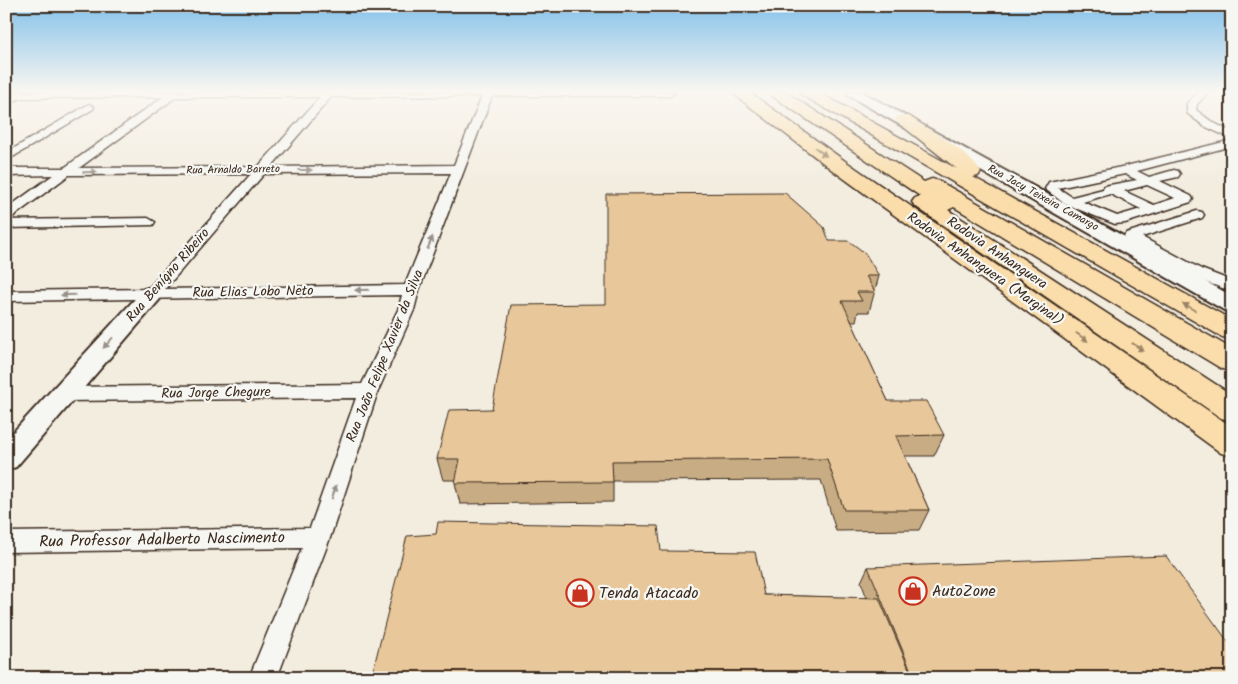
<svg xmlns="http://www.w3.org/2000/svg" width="1238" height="684" viewBox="0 0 1238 684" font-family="Kalam,sans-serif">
<rect width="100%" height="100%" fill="#f3ede0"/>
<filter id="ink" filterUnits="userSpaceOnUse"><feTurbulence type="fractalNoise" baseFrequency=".02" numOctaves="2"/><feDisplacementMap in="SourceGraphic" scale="10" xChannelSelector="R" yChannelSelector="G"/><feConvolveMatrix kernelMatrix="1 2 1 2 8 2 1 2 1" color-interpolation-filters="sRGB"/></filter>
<g filter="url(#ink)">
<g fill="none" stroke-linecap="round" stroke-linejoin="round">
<g stroke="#3b2a1e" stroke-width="3">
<path id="street" d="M6 92H674L675 93 670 96H492L419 290 414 310 378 391 330 538 277 678H249L302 548 6 552V532L310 528 356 398 63 401 56 399 53 394 56 389 63 387 362 384 398 310 402 295 6 301V291L148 289 251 174 69 175 11 218 6 219V209L53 175 6 176V168H64L163 97 6 98ZM482 96 454 165 271 167 331 97ZM176 97H320L258 167 79 168ZM451 173 405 285 165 289 264 174Z
M1199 92H1209L1197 104 1196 110 1212 122 1232 132V139L1204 126 1187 113V103Z
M1224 92H1232V95L1226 94Z
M89 104 94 107 93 109 6 161V153Z
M1232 140V146L1137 171 1149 177 1174 170 1178 171 1180 174 1178 177 1160 181 1191 196 1193 199 1191 202 1125 223 1115 224 1065 204 1045 189 1049 182 1126 166ZM1125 174 1137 180 1104 186 1103 189 1072 197 1058 188ZM1147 185 1175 198 1154 205 1124 191ZM1110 194 1141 209 1117 216 1083 202Z
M1197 211 1202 212 1204 215 1202 218 1142 237 1201 269 1232 281V291C1209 285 1137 254 1124 236L1126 233Z
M148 218 155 222 153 225 6 228V220Z"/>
</g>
<g stroke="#3b2a1e" stroke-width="4">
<path id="secondary" d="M13 92H30L28 95 6 104V95Z
M847 92H862L1232 296V312L1224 310 848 95Z
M152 287 160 289 163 294 160 299 16 467 6 470V440L144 289Z"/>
</g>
<g stroke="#3b2a1e" stroke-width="3">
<path id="highway" d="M733 92H749L845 161 1232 427V456L1221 453 831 169 735 95Z
M769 92H786L924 182 932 179 939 181 1232 349V371L1222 369 954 207 948 210 1232 395V421L1221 418 915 206 912 202 915 198 920 196 771 95Z
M799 92H818L957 169 895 120 897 116H909C933 133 964 147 981 172L978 176 973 177 1232 320V339L1222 337 802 95Z"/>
</g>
<use href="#street" fill="#f6f6f2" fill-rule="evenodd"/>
<use href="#secondary" fill="#f6f6f2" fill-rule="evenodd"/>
<use href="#highway" fill="#faddab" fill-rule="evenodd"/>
</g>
<path fill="#c8ac84" stroke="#3b2a1e" d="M829 241 879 276 869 312H858L856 321H851L888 401 944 435 934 456H905L929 510 919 530 836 531 821 480 613 481V502L460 504 455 483 456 480H443L437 459 492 409 606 304Z
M661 551 764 595 867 598 861 582 868 567 1229 643 1232 678H371Z"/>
<path fill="#e8c89a" stroke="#3b2a1e" d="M785 193 824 227 829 241H849L865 253 879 276H866L875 292H857L862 301H842L888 401H926L944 435 896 436 929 510H844L827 459 612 461 613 482 455 483 460 459H437L449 410 492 409 511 305 606 304V194Z
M438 522 658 526 661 551 755 552 764 595 879 598 913 678H371L407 536 436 534Z
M1166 556 1229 643H1232V678H914L868 567Z"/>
<defs><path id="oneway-solid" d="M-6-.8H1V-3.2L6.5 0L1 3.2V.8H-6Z" transform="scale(1.25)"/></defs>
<g fill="#9a8464">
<use href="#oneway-solid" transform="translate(821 152) rotate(37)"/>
<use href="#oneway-solid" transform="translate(1189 307) rotate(-150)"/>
<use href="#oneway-solid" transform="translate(1082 337) rotate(35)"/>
<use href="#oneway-solid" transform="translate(1138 347) rotate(34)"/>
</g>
<g fill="#989088">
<use href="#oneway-solid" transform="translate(305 170)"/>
<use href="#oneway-solid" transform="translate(90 172) rotate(-1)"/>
<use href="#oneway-solid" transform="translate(430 243) rotate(-68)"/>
<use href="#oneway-solid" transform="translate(362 290) rotate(179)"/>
<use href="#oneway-solid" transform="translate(68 295) rotate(179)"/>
<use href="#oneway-solid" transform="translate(108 343) rotate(132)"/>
<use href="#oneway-solid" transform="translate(334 492) rotate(-71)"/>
</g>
</g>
<linearGradient id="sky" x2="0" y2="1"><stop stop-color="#83c1ea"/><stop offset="0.49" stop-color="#faf7f1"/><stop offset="1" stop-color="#faf7f1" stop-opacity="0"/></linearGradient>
<rect width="1238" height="187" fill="url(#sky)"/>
<defs>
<g id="shop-ring" transform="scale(1.4375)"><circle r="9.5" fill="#f6f6f2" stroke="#c8321e" stroke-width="1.5"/><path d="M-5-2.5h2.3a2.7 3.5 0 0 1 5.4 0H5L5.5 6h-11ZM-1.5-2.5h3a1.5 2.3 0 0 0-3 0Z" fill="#c8321e"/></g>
</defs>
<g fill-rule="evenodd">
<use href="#shop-ring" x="913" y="591"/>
<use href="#shop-ring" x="580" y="593"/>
</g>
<g text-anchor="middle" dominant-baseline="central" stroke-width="4.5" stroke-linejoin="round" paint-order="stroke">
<g font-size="11" fill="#3b2a1e" stroke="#f6f6f2">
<text transform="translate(233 170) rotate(-1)">Rua Arnaldo Barreto</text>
<text transform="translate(1043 198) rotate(29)">Rua Jacy Teixeira Camargo</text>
</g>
<g font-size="14" fill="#3b2a1e" stroke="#f6f6f2">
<text transform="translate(997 253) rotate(34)">Rodovia Anhanguera</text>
<text transform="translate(985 269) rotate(35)">Rodovia Anhanguera (Marginal)</text>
<text transform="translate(168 275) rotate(-49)">Rua Benígno Ribeiro</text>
<text transform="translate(253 292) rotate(-1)">Rua Elias Lobo Neto</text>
<text transform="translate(385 356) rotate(-68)">Rua João Felipe Xavier da Silva</text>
<text transform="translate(216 393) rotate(-1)">Rua Jorge Chegure</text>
</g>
<g font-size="16" fill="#3b2a1e" stroke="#f6f6f2">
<text transform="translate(162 540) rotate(-1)">Rua Professor Adalberto Nascimento</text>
</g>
<g font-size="16" fill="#3b2a1e" stroke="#f6f6f2" text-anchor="start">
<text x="932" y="591">AutoZone</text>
<text x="599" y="593">Tenda Atacado</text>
</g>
</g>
<rect width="1238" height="684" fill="none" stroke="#f6f6f2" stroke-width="25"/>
<rect x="12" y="12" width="1213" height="659" fill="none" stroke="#3b2a1e" stroke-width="2" filter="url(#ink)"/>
</svg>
